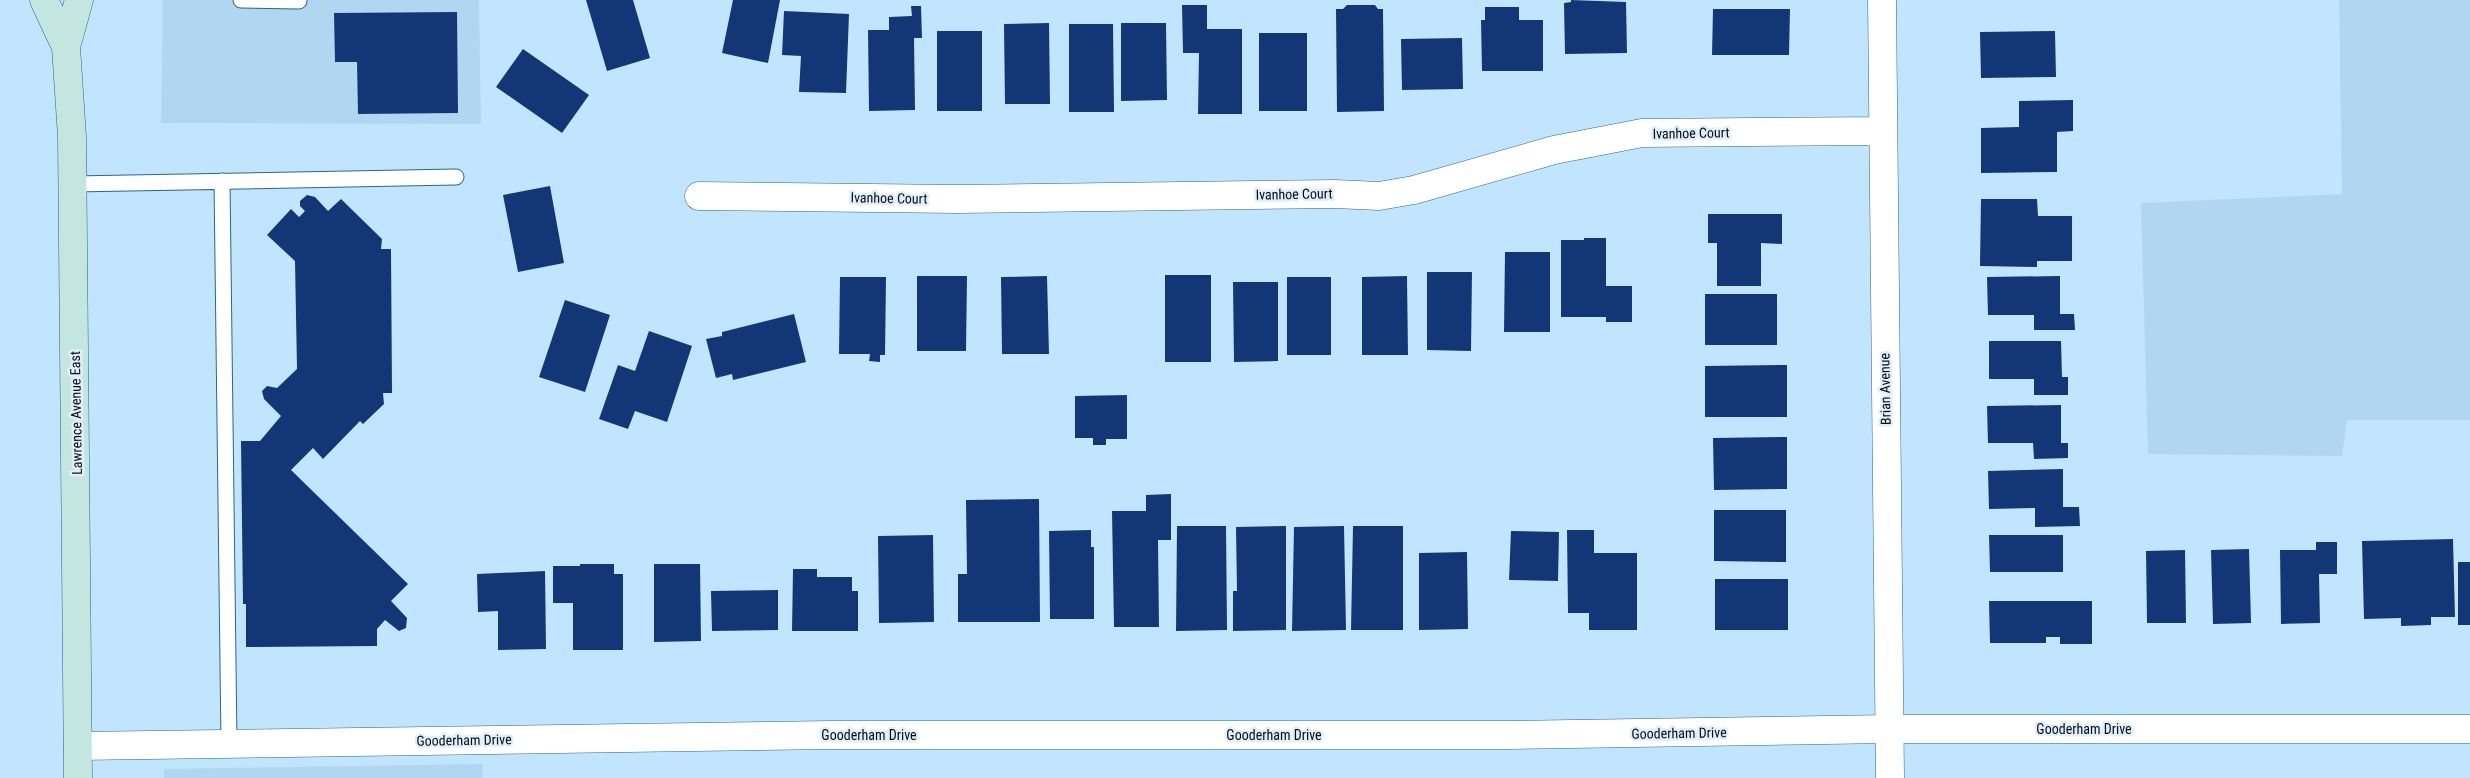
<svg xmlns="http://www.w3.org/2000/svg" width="2470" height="778" viewBox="0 0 2470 778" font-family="'Roboto Condensed',sans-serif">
<rect width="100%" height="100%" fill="#c2e5ff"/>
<path fill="#b0d6f2" d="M163 0H479L481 124 161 123Z
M2339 0H2470V420H2347L2342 456 2148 454 2141 203 2342 194Z
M483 764 482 778H164V769Z"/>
<path fill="#133776" d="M586 0H633L650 58 607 71Z
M733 0H780L768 63 722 53Z
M1571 0 1626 2 1627 53 1565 54 1564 3 1571 2Z
M1182 5H1207V29H1242V114H1198L1199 53H1183Z
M1347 5H1375L1378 9H1383L1384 111 1337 112 1336 9H1343Z
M911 6H921L922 38H914L915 110 869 111 868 30H889V17L912 16Z
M1485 7H1519V20H1543V71H1482L1481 20H1485Z
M1713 9H1790L1789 55H1712Z
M784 11 849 14 846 93 799 92 801 56 782 55Z
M457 12 458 113 358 114 357 62H335L334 13Z
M1049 23 1050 104H1005L1004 24Z
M1121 23H1166L1167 100 1121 101Z
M1069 24H1113L1114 112H1069Z
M937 31H982V111H937Z
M2055 31 2056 77 1981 78 1980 32Z
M1259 33H1307V111H1259Z
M1462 38 1463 89 1402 90 1401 39Z
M523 49 589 95 562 133 496 87Z
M2073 100V131L2057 132V172L1981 173V128L2019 127V101Z
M550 186 564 263 518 272 503 195Z
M307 195 315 197 328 211 341 199 382 239 381 249H391L392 393H383L384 404 363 424 360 421 323 459 313 448 291 470 408 584 391 601 407 618 406 628 399 631 385 620 377 629V646L246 647V604H243L241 441H260L281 416 264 399 262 391 267 386 277 388 297 369 295 261 267 235 291 209 299 217 305 211 300 206V201Z
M1981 199H2037L2038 216H2072V261H2037V267L1980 266Z
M1708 214H1782V244L1761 243V286H1717V243H1708Z
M1584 238H1606V286H1632V322H1606V317H1561V240H1584Z
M1505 252H1550V332H1504Z
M1427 272H1472L1471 351 1427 350Z
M1165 275H1211V362H1165Z
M917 276H967L966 351H917Z
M1047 276 1049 354H1002L1001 277Z
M1407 276 1408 355H1362V277Z
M2060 276V314H2074L2075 330H2034V315H1988L1987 277Z
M840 277H886L885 355H880V362L869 361 870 354H839Z
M1287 277H1331V355H1287Z
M1233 282H1278V361L1234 362Z
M1705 294H1777V345H1705Z
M565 300 610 315 585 392 539 377Z
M794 314 806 362 733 380 732 374 716 378 706 339 722 336V332Z
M649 331 692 346 667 422 635 411 628 429 599 419 618 365 635 371Z
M1989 341H2061L2062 377H2068V395H2034V379H1989Z
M1787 365V417H1705V366Z
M1127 395V439H1106V445H1093V438H1075V396Z
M2061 405V443H2068V458L2034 459 2033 443H1988L1987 406Z
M1787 437V489L1714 490 1713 438Z
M2063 469V507H2079L2080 526 2035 527V508L1989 509 1988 471Z
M1171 494V540H1158L1159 627H1114L1112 511H1146V495Z
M1039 499 1040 622H958V574H967L966 500Z
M1714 510H1786V562L1714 561Z
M1177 526H1226L1227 630 1176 631Z
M1286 526V630L1233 631V591H1237L1236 527Z
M1344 526 1346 630 1292 631 1294 527Z
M1353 526H1403V630H1351Z
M1091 530V547H1094V619H1050L1049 531Z
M1567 530H1594V553H1637V630H1589V613H1568Z
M1511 531 1559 532 1558 581 1509 580Z
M933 535 934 622 879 623 878 536Z
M1989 535H2063V572H1990Z
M2453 539 2455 617H2431V625L2401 626V618L2364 619 2362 541Z
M2316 542H2337V574H2319L2320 623 2281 624 2280 550H2316Z
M2249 549 2251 623 2213 624 2211 550Z
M2185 550 2186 623H2147L2146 551Z
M1467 552 1468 629 1419 630V553Z
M2458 562H2470V625H2458Z
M580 564H614V574H623V650H573V603H553V566H580Z
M654 564H700L701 641 654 642Z
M793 569H817V577H852V591H858V631H792Z
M545 571 546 649 498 650V611L478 612 477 574Z
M1715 579H1788V630H1715Z
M778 590V630L712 631 711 591Z
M1989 601H2092V644H2060V637H2046V643H1990Z"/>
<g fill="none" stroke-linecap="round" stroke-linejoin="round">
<g stroke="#2c658b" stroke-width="17">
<path id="service" d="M241 0 299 1
M222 181 229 743
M73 184 456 177"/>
</g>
<g stroke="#2c658b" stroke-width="29">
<path id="minor" d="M1882 0 1890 778
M699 196 958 199 1335 194 1379 196 1414 190 1554 150 1642 133 1882 131
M78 746 831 735H1511L1889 729H2470"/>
</g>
<g stroke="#2c658b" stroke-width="29">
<path id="secondary" d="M44 0 66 47
M78 778 72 137 66 47 79 0"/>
</g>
<use href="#service" stroke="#fff" stroke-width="15"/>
<use href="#minor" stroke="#fff" stroke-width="28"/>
<use href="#secondary" stroke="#c3e6e1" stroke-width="28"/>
</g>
<g text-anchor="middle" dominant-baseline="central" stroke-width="5" stroke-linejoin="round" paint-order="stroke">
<g font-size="14" fill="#000f1d" stroke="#e3eef7">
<text transform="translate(1691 133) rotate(-1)">Ivanhoe Court</text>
<text transform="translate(1294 194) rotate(-1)">Ivanhoe Court</text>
<text transform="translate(889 198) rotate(1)">Ivanhoe Court</text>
<text transform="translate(1885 389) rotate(-91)">Brian Avenue</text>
<text transform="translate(76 413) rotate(-91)">Lawrence Avenue East</text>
<text x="2084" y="729">Gooderham Drive</text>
<text transform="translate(1679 733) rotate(-1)">Gooderham Drive</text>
<text x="869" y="735">Gooderham Drive</text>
<text x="1274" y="735">Gooderham Drive</text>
<text transform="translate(464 740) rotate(-1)">Gooderham Drive</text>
</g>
</g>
</svg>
